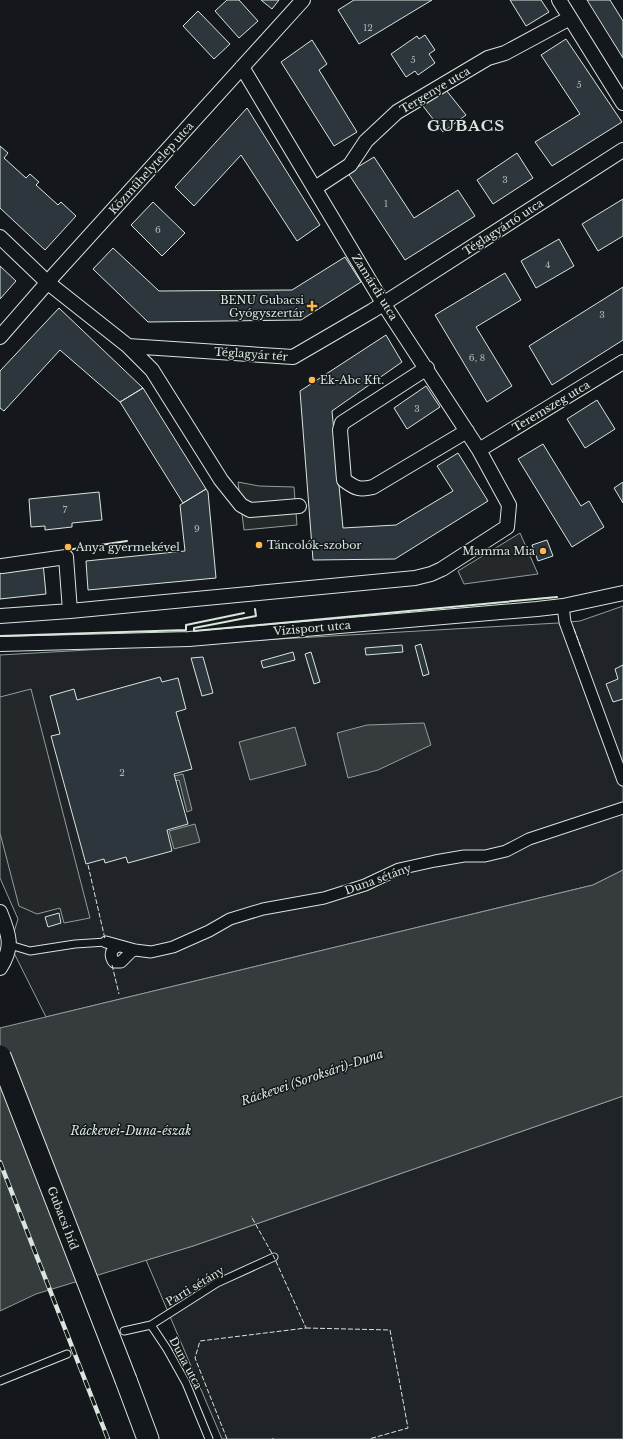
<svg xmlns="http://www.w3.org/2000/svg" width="623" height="1439" viewBox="0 0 623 1439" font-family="'Libre Baskerville',serif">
<rect width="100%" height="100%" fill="#14181c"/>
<path fill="#202428" stroke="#939e99" d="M623 606V870L593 885 46 1017 10 945 18 919 0 878V655L558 623 580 621Z
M623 1096V1439H222L146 1260 193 1246Z"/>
<path fill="#24282b" stroke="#939e99" d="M238 482 259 486 294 487 297 525 244 530Z
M520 533 538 574 464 584 458 571Z
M31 689 90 918 64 923 60 908 37 914 19 906 0 833V697Z"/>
<path fill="#363b3e" stroke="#939e99" d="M424 723 431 745 378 770 348 778 337 733 367 725Z
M295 727 306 765 250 780 239 742Z
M183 774 192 810 187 812 179 780 172 782 170 777Z
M195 824 200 842 174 849 169 831Z
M623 870V1096L193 1246 36 1294 0 1311V1028L593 885Z"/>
<path fill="#2c363c" stroke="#d8e6dc" d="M227 0H239L258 21 239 38 215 11Z
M261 0H279L272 9Z
M354 0H432L359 44 338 10Z
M510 0H541L549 12 526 26Z
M587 0H610L623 21V58Z
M198 11 230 44 214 59 183 26Z
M425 35 435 50 429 54 435 63 418 75 415 71 406 77 391 54 417 36 419 39Z
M566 39 622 122 552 166 535 142 580 114 541 55Z
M312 40 327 64 319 70 357 132 334 146 281 62Z
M446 90 466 115 443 132 423 106Z
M247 108 320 225 297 241 241 155 194 206 175 187Z
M0 146 8 153 4 158 26 178 30 174 39 182 36 185 58 205 61 202 76 216 45 250 0 208Z
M517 153 533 178 493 204 477 180Z
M374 157 414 218 458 190 475 216 405 260 348 173Z
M623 199V236L598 251 582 224Z
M153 202 185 233 162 256 131 225Z
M559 239 574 266 536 288 521 261Z
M113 248 159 291 292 290 345 257 361 282 301 320 148 322 93 269Z
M0 266 16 281 0 299Z
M505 273 521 300 476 327 512 386 487 402 435 315Z
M623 287V340L552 385 529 346Z
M59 308 143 388 120 402 60 350 4 411 0 408V371Z
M386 335 402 362 332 411 343 528 396 525 453 491 437 466 458 453 488 501 395 559 313 560 300 391Z
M426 386 440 407 407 429 394 408Z
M143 388 206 489 183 503 120 402Z
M597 400 615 429 585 448 567 419Z
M543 444 581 506 589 501 604 527 572 547 518 459Z
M623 482V503L614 488Z
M206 489 208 492 216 578 88 590 86 561 185 551 180 505Z
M99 492 102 520 72 523V527L45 530V526L31 527 29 499Z
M547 540 553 556 538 561 532 545Z
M43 563 46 594 0 599V568Z
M421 644 429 674 423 676 415 646Z
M402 645 403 652 366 655 365 648Z
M293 652 295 660 263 668 261 661Z
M311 652 320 682 314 684 305 654Z
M203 657 213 693 202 696 191 658Z
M623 665V699L613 702 606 684 618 679 615 669Z
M160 677 162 682 178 678 186 709 176 712 192 769 174 774 188 824 167 830 172 851 128 863 126 857 105 863 104 859 86 864 51 736 60 734 50 696 74 689 77 700Z
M59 913 61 923 48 927 45 917Z"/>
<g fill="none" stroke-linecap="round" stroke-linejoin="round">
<g stroke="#d8e6dc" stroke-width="9">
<path id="service" d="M10 945 30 951 75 944 106 942
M151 1325 167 1349 186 1383 209 1439
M124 1331 151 1325 217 1283 274 1257
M0 1381 67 1354"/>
</g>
<g stroke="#d8e6dc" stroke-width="13">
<path id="pedestrian" d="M563 606 565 622 623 780
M106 942 135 950 151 952 173 947 209 931 230 919 263 909 324 898 365 885 399 869 435 861 464 856H485L506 851 529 839 623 808
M119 946C111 948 109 955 114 962H121L131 952 135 950"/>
</g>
<g stroke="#d8e6dc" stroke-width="16">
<path id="minor" d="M559 0 623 103
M315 188 350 165 366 141 397 112 488 58 505 53 570 18
M0 237 47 282 128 346 152 370 221 480 241 505 250 510 299 506
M0 337 54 275 303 0
M128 346 293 357 372 311 623 150
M427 368 342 423 340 430 344 480C356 489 360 490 373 487L467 431
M479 450 623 362
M2 566 66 557 70 611
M0 616 70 611 415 578 431 574 442 569 507 527 509 505 479 450 383 303 242 67
M0 644 189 639 537 609 563 606 623 593
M0 912C9 934 14 947 0 968"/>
</g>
<g stroke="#d8e6dc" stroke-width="23">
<path id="secondary" d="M126 1380 148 1439"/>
</g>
<use href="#service" stroke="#14181c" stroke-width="7"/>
<use href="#pedestrian" stroke="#14181c" stroke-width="11"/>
<use href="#minor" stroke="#14181c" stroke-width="14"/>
<use href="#secondary" stroke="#14181c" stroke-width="21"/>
<g stroke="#d8e6dc" stroke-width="4.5">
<path id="rail" d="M0 1162 108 1439"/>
</g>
<use href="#rail" stroke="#14181c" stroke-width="3" stroke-dasharray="9" stroke-linecap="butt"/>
<g stroke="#d8e6dc" stroke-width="23" stroke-linecap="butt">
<path id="secondary-bridge" d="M0 1056 126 1380"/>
</g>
<use href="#secondary-bridge" stroke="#14181c" stroke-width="21"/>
<path stroke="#d8e6dc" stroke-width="1" stroke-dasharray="5 2" stroke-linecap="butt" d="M574 629 584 656
M88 865 105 939
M112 965 119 994
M306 1328 390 1330 408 1428 369 1439
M227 1439 195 1358 200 1341 306 1328 274 1257 251 1216
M272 1439H274"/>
<path stroke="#d8e6dc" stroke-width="2" d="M67 550 127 541
M255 609 256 616 194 628V631L557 597
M0 636 186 630V625L244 613"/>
</g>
<g fill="#ffb74d" stroke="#14181c" stroke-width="1.5">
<path d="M310 300h4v4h4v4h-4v4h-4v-4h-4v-4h4z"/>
<circle cx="312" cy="380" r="4"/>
<circle cx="259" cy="545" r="4"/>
<circle cx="68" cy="547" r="4"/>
<circle cx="543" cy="551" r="4"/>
</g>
<g text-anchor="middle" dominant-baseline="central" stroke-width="3" stroke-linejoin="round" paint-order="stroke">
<g font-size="9" fill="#adbab4">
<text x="368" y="27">12</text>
<text x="413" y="59">5</text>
<text x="579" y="84">5</text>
<text x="505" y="179">3</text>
<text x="386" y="203">1</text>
<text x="158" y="229">6</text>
<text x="548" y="264">4</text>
<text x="602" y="314">3</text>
<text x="477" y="357">6, 8</text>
<text x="417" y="408">3</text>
<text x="65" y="509">7</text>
<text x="197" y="528">9</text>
<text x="122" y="772">2</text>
</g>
<g font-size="11" fill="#d8e6dc" stroke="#14181c">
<text transform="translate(435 90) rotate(-31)">Tergenye utca</text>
<text transform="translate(151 168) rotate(-48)">Közműhelytelep utca</text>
<text transform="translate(503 227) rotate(-33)">Téglagyártó utca</text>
<text transform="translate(375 287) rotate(58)">Zamárdi utca</text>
<text transform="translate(251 354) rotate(4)">Téglagyár tér</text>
<text transform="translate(551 406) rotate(-31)">Teremszeg utca</text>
<text transform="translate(312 628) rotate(-5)">Vízisport utca</text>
<text transform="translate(378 879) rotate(-20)">Duna sétány</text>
<text transform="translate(63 1218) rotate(69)">Gubacsi híd</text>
<text transform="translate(195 1286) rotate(-31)">Parti sétány</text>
<text transform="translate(186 1363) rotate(62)">Duna utca</text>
</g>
<g font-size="11" fill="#d8e6dc" stroke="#14181c" text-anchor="start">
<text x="304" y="300" text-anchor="end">BENU Gubacsi<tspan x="304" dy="13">Gyógyszertár</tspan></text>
<text x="320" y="380">Ek-Abc Kft.</text>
<text x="267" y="545">Táncolók-szobor</text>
<text x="76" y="547">Anya gyermekével</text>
<text x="535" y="551" text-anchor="end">Mamma Mia</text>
</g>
<g font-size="12" font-style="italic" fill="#d8e6dc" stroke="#14181c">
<text transform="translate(312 1077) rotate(-19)">Ráckevei (Soroksári)-Duna</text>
<text x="131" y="1130">Ráckevei-Duna-észak</text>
</g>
<g font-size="15" font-weight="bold" letter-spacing="1" fill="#d8e6dc" stroke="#14181c">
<text x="466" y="125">GUBACS</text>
</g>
</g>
</svg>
